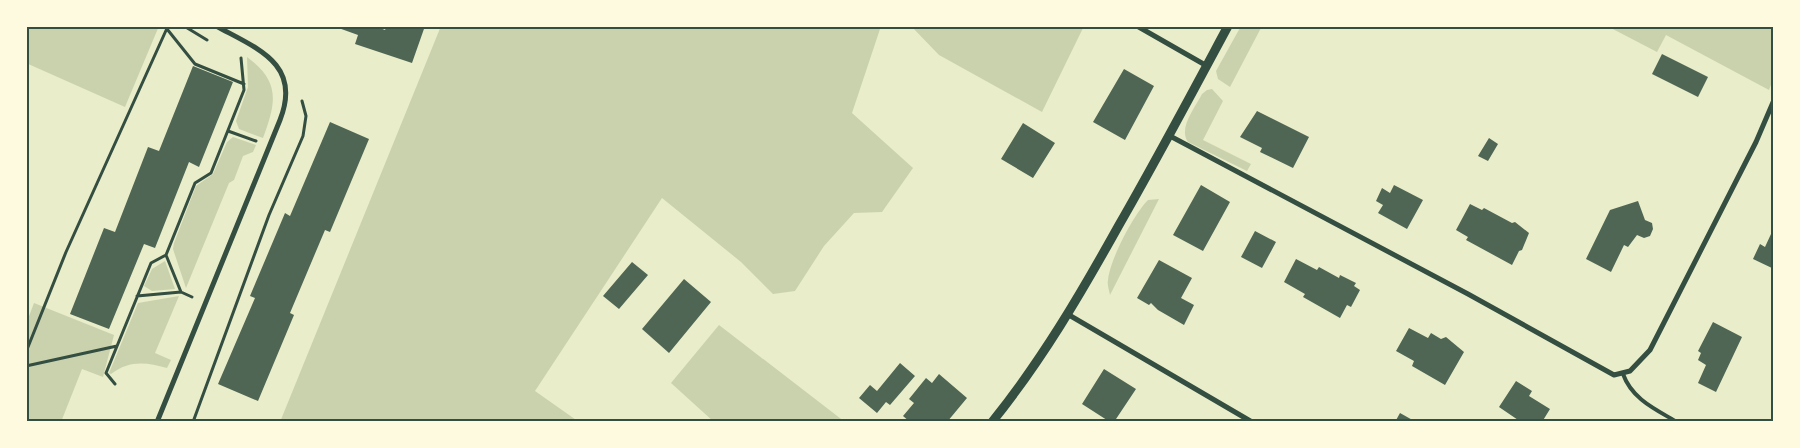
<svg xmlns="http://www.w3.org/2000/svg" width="1800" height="448" viewBox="0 0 1800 448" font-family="Barlow,sans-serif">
<rect width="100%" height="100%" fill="#e9edc9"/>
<path fill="#cad2ad" d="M26 26H159L125 107 26 63Z
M441 26H881L852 113 913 168 882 212 854 213 824 246 795 291 773 294 741 262 662 198 535 391 579 422H280Z
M911 26H1084L1042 112 939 55Z
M1241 26H1262L1230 87 1218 79 1216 71Z
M1607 26H1774V77L1769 90 1666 35 1657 52Z
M247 57C281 82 276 103 263 138L239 129 236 121 248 87Z
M1212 89 1223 101 1203 140 1251 164 1247 171 1188 142C1178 128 1195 108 1202 94L1207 90Z
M233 137 256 145 253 152 243 156 234 180 229 183 186 288 173 249 174 243 196 186 213 174 227 142Z
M1159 199 1110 295C1109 290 1107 285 1108 280 1110 259 1134 214 1148 200Z
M165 261 175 289 152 291 144 286 152 269Z
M179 296 155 353 171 360 167 368C146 362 129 360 111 374L109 373 138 303Z
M34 303 114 335 103 377 82 369 61 422H26V324Z
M719 325 845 422H714L671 383Z"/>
<path fill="#4f6655" d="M333 26H375L385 30 387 26H425L412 63 355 44 358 35Z
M1662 54 1708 77 1698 97 1652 74Z
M193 66 233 82 199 167 189 162 155 248 144 244 109 329 70 314 104 228 115 232 148 147 159 151Z
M1124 69 1154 86 1125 140 1093 122Z
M1257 111 1309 137 1293 168 1260 152 1262 148 1240 137Z
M330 122 369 139 330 232 325 230 290 313 294 315 258 401 218 384 255 298 250 296 285 213 290 216Z
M1023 123 1055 143 1033 178 1001 159Z
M1489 138 1498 144 1488 161 1478 156Z
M1201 185 1230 202 1203 251 1173 235Z
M1394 185 1423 200 1407 229 1378 213 1383 205 1376 201 1382 188 1390 193Z
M1638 201 1645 220 1652 223 1653 229 1650 236 1644 238 1637 235 1628 247 1624 245 1611 272 1586 259 1610 210Z
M1470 204 1482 210 1484 208 1512 223 1515 222 1529 233 1522 250 1519 251 1512 265 1466 240 1468 237 1456 230Z
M1255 231 1276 242 1262 268 1241 257Z
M1771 234 1774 235V269L1753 259 1760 244 1765 247Z
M1296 259 1317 270 1319 267 1339 278 1340 275 1356 283 1354 286 1360 290 1351 307 1347 305 1340 318 1303 297 1305 294 1284 282Z
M1159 260 1192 278 1181 298 1194 305 1184 325 1158 310 1151 303 1149 305 1137 298Z
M632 262 648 275 619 309 603 296Z
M684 279 711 302 669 353 642 329Z
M1713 322 1742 337 1716 392 1698 383 1706 365 1698 360 1701 353 1698 351Z
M1409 328 1428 338 1431 333 1441 339 1446 337 1464 352 1445 385 1412 366 1414 361 1396 351Z
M900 363 915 376 890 405 886 402 877 413 859 398 870 385 877 391Z
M1104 369 1136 389 1114 422H1110L1082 404Z
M939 374 967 398 947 422H910L903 416 914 403 909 399 926 378 932 383Z
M1516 381 1532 391 1529 396 1550 409 1542 422H1521L1499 407Z
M1400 413 1416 422H1395Z"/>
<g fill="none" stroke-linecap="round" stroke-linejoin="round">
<path stroke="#344e41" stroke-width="3" d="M184 26 207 40
M167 29 195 64 244 84
M228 131 256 141
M166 255 181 292 192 297
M137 296 181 292
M26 352 66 252 168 26
M26 366 117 346
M115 384 106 373 151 263 166 255 195 183 211 173 244 90 241 58
M193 422 269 215 303 136 306 116 302 101"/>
<path stroke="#344e41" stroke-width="4" d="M1623 374C1632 399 1655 409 1677 422"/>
<path stroke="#344e41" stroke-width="5" d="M1137 26 1207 66
M1170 136 1468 294 1614 375 1630 371 1650 350 1756 142 1774 100
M1069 315 1252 422
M157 422 280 120C302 64 258 49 216 26"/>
<path stroke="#344e41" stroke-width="9" d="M992 422C1042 360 1080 295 1119 225 1157 159 1192 93 1228 26"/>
</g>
<rect width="1800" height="448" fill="none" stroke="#fefae0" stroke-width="55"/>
<rect x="28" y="28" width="1744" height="392" fill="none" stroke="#344e41" stroke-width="2"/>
</svg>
